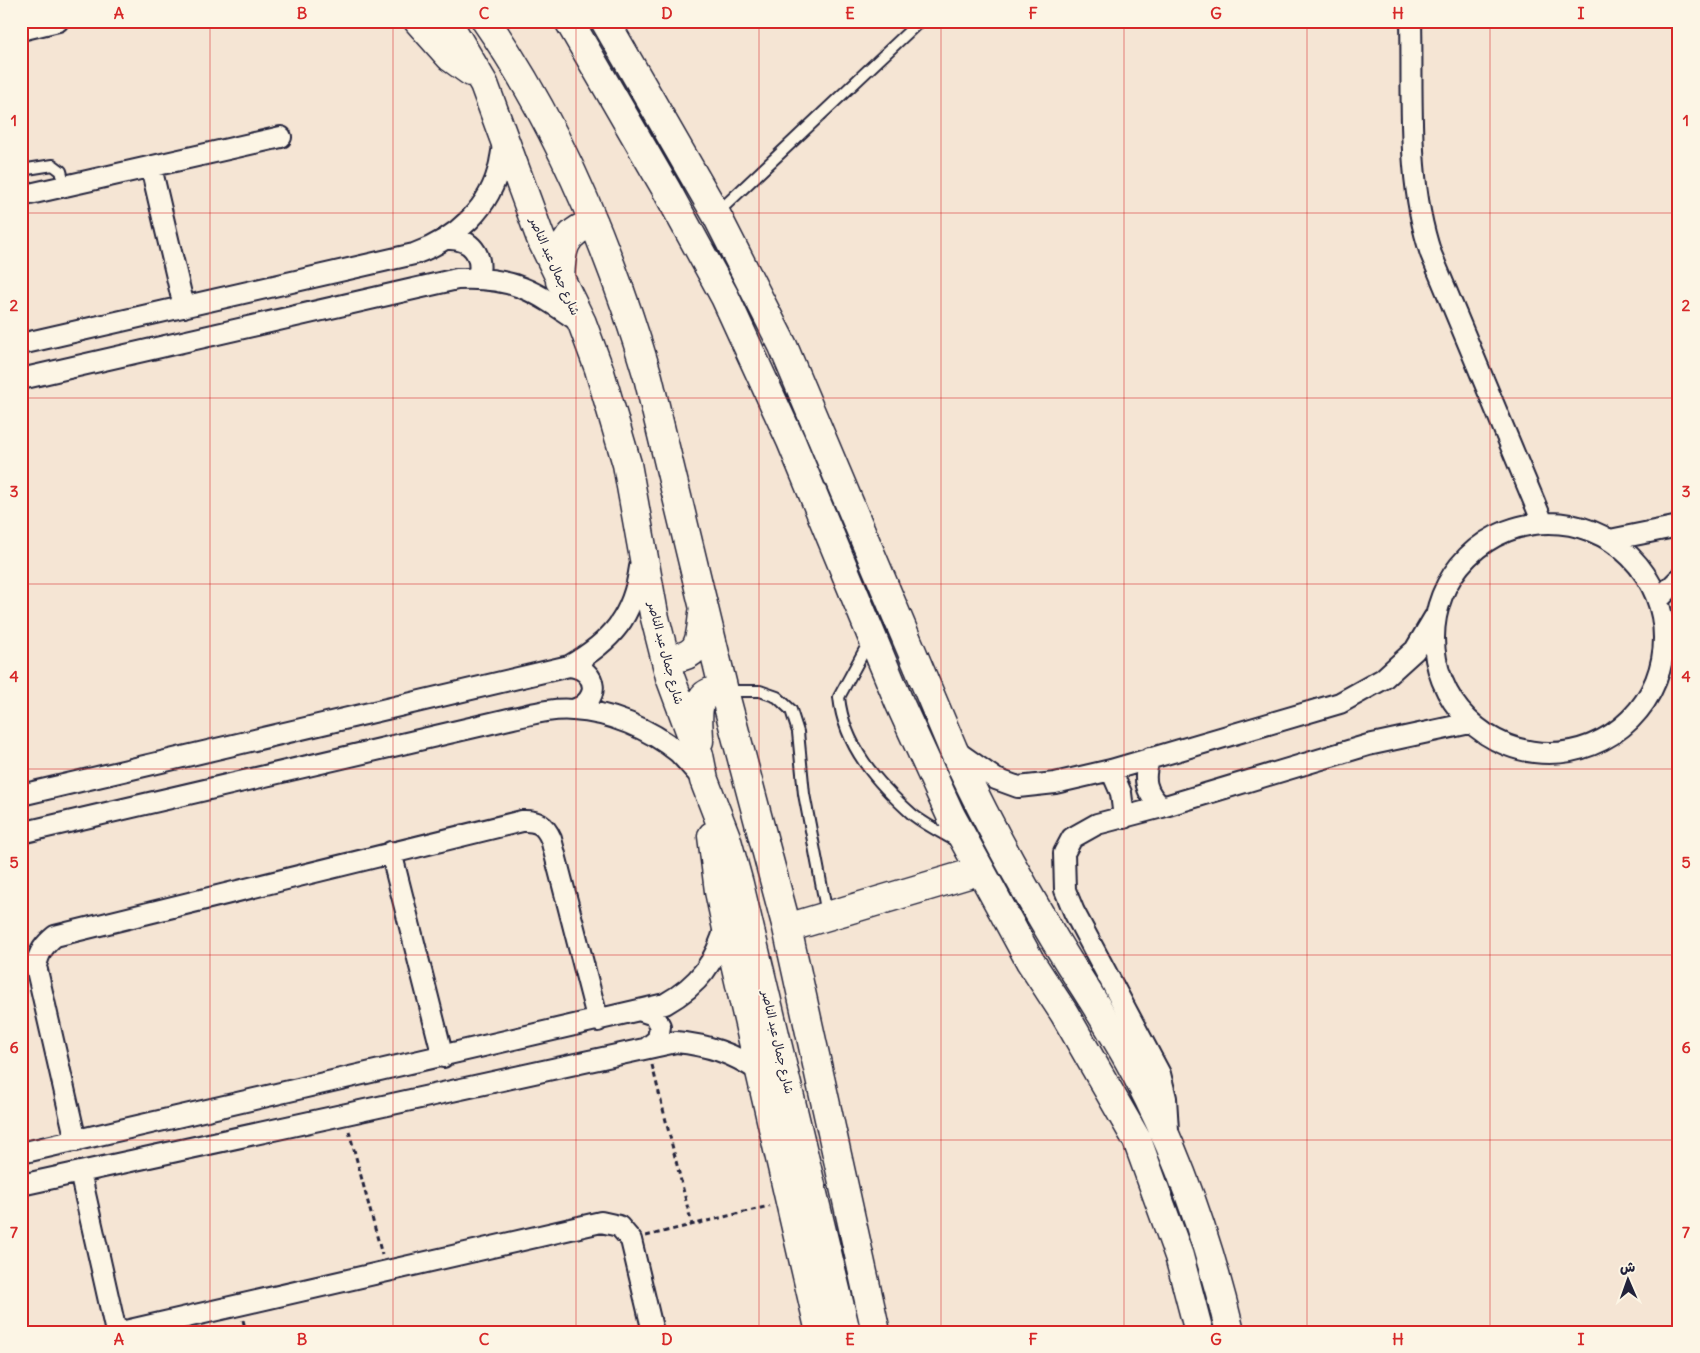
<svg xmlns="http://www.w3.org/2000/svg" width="1700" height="1353" viewBox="0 0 1700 1353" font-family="Delius,'Playpen Sans Arabic',sans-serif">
<rect width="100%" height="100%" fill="#f5e5d4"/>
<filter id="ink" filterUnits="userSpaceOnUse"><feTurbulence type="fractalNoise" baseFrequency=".02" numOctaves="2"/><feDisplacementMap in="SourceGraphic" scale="10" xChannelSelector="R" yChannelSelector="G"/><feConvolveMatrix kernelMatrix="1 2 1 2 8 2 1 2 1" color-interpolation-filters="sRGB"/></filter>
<g filter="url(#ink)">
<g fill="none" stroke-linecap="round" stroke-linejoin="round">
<g stroke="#22223b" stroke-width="14">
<path id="lane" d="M21 170 53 165 61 171 65 186
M717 213 920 21
M870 640 839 697C844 746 877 783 913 815 926 825 942 833 956 841
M725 691H760L777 697 791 710 798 732 804 794 827 914"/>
</g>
<g stroke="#22223b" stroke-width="24">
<path id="street" d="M1411 21C1413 98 1406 180 1431 254L1543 523
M21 30 58 21
M151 167 184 307
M21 196 281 137
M448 239C471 238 484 255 478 278
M21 344 414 254C456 239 491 208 500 163 501 155 504 148 502 140
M21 379 457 279C514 276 536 292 581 323
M1434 638a115 115 0 1 1 230 0a115 115 0 1 1-230 0Z
M1610 540 1679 526
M1658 600 1679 579
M569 666C599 669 601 702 573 710
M953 749 996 779 1018 787 1055 783 1111 770 1340 703 1383 679 1415 650 1434 618
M1150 758C1142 778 1145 793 1162 807
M1111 770 1121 793 1124 818
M21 795 569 666C612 641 633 617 640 567
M21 833 513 718C532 714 553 708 573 710 610 712 650 729 678 752 687 761 695 771 704 780
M391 852 443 1057
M642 1011 654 1015 660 1026 658 1039 648 1047
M1168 1130 1166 1098 1160 1074 1074 912 1065 890 1064 853 1072 838 1097 824 1162 807 1368 745 1470 723
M76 1141 36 966C39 952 44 945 55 936L522 821C537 820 545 825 551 839L598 1021
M21 1153 665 1004C699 985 716 962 726 924
M80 1172 116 1332
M21 1185 676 1042C708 1045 732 1053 759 1071
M121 1332 601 1222 619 1226 631 1240 653 1332"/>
</g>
<g stroke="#22223b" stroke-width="31">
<path id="secondary" d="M418 21 450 57 471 72
M447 21 484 84 541 239 582 323 599 369 627 464 654 614 670 677 699 755 704 780 726 837 739 884 846 1332
M486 21C561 129 611 252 648 377L724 691 787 928 876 1332
M569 21 666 189 725 297 791 441 899 702 951 816 1030 961 1064 1013 1137 1140 1179 1256 1199 1332
M605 21 716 214 783 346 953 749C983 815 1018 878 1055 940 1082 985 1113 1029 1137 1076 1179 1156 1209 1243 1230 1332
M560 281C561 252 562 232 594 223
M665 658C700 659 700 642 703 613
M699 741C699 719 691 688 724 691
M712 836 719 891 726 924 820 1332
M787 928 979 871"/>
</g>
<path stroke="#22223b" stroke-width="3" stroke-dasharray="5 4" stroke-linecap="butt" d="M652 1065 692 1225
M349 1131 382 1255
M646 1236 769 1206
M243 1320 246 1332"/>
<use href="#lane" stroke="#fcf5e5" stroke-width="10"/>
<use href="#street" stroke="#fcf5e5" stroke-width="20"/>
<use href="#secondary" stroke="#fcf5e5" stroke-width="28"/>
</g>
</g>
<path fill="none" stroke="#d62828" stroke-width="1" stroke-opacity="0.55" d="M210 21V1332M393 21V1332M576 21V1332M759 21V1332M941 21V1332M1124 21V1332M1307 21V1332M1490 21V1332M21 213H1679M21 398H1679M21 584H1679M21 769H1679M21 955H1679M21 1140H1679"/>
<g text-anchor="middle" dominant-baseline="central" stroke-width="4" stroke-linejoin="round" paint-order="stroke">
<g font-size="12" fill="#22223b" stroke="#fcf5e5">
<text transform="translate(555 266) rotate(66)">شارع جمال عبد الناصر</text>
<text transform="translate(666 653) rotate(75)">شارع جمال عبد الناصر</text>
<text transform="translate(778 1042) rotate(77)">شارع جمال عبد الناصر</text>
</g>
</g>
<rect width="1700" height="1353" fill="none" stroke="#fcf5e5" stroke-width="55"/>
<g transform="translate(1628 1280) rotate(358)" stroke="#fcf5e5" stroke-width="4" paint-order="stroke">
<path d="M0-4L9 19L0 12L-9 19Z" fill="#22223b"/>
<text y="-8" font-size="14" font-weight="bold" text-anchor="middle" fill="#22223b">ش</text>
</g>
<rect x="28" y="28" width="1644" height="1298" fill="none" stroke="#d62828" stroke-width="2"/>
<g font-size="16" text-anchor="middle" font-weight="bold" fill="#d62828">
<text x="119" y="19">A</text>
<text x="302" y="19">B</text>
<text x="484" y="19">C</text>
<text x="667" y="19">D</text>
<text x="850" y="19">E</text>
<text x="1033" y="19">F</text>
<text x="1216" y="19">G</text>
<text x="1398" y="19">H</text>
<text x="1581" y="19">I</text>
<text x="14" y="126">1</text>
<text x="1686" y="126">1</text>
<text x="14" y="311">2</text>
<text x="1686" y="311">2</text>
<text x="14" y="497">3</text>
<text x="1686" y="497">3</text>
<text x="14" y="682">4</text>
<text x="1686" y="682">4</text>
<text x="14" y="868">5</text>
<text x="1686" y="868">5</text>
<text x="14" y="1053">6</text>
<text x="1686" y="1053">6</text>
<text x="14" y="1238">7</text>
<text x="1686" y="1238">7</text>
<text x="119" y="1345">A</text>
<text x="302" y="1345">B</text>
<text x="484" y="1345">C</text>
<text x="667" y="1345">D</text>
<text x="850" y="1345">E</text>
<text x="1033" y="1345">F</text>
<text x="1216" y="1345">G</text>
<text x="1398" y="1345">H</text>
<text x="1581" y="1345">I</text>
</g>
</svg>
